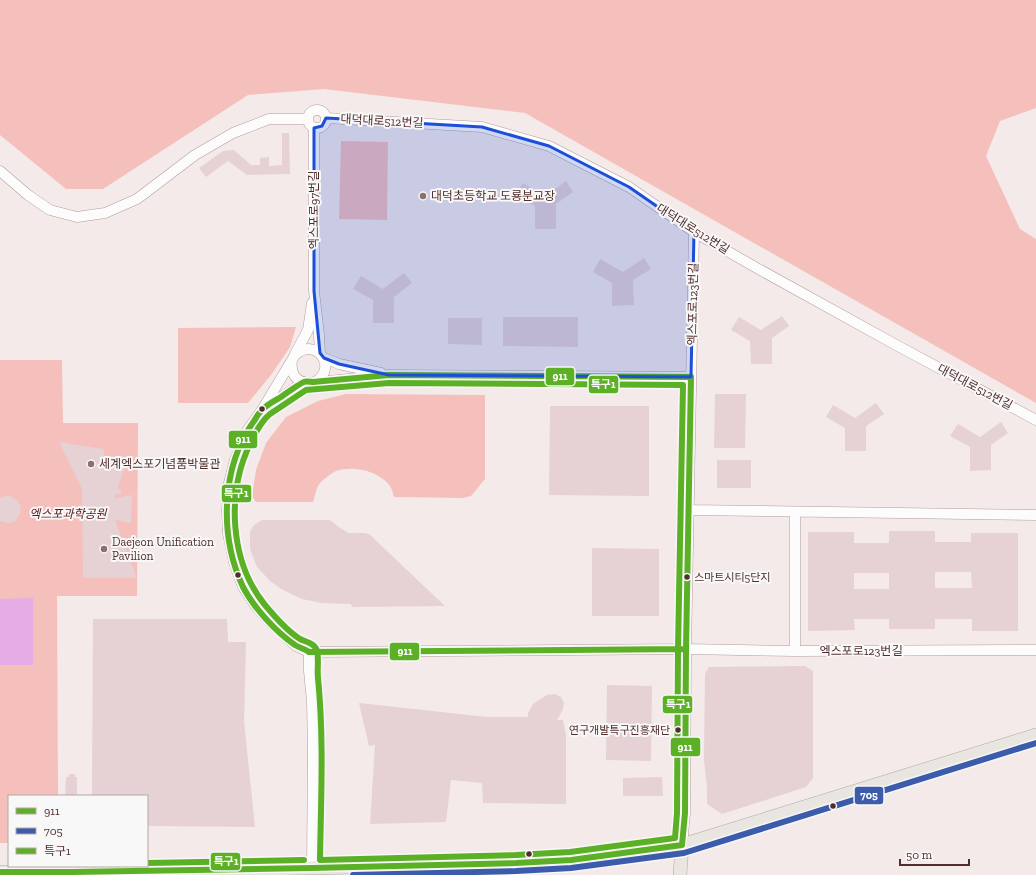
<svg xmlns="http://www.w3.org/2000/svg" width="1036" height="875" viewBox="0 0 1036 875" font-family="'Zilla Slab','Noto Sans KR',serif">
<rect width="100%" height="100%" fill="#f4eae9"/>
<path fill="#f5c0bb" d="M0 0H1036V108L1000 121 986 156 1020 229 1036 239V403L525 113 324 89 248 95 103 189H66L0 135Z
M341 141 388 142 387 220 339 219Z
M296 327 290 347 271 375 248 403H178V328Z
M0 360H62L63 423H138L137 596H57L58 796H9V843H0Z
M346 394 485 395V479L471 496 463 498 394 497C393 494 392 489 390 486 379 471 354 465 336 471 330 474 324 479 319 484 316 489 315 496 313 502H256L252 496 256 470 266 443 286 417 318 401Z"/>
<path fill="#e5ace6" d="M33 598V665H0V599Z"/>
<path fill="#e6d1d4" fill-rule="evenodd" d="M282 133H289L290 174 247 175 228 161 206 177 199 168 223 151 234 150 251 165H260V158L269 157V166L282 165Z
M566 181 573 192 556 204V229H535V206L515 195 523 183 545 196Z
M644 258 651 269 633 280 634 305 612 306V283L593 272 600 259 623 272Z
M404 273 412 283 394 297V323H373V300L353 289 361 276 383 289Z
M782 316 789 326 772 338V364H751L750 341 731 330 739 317 761 330Z
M503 317H578V347L503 346Z
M448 318H482V345L448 344Z
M715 394H746L745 448H714Z
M876 403 884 414 866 426V451H845V428L826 417 833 405 855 418Z
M550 406H649V496L549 495Z
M1001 422 1008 433 991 445V470L970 471V447L950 436 958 424 980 437Z
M59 442 104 449V456L129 457 117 489H121V494H115V498L132 495 131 523 115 520 137 578H83L82 489Z
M717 460H751V488H717Z
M5 496H9L17 500 21 508 20 513 18 517 15 521 11 523H7L0 521V498Z
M262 520H330L340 528 349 533H364L369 534 445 606 352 607 351 604 322 603 302 599 283 590 270 581 257 567 250 549V532L253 526Z
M889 531H935V542H971V533H1018V631H972V619H935V629H889V619H854L855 630 808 631V532H854V543H889ZM935 572H971L972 588H935ZM854 573H889V589H854Z
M592 548 659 549V616H592Z
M93 619H227L228 642H246L244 721 255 827 147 826V796H92Z
M805 666 813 671V778L806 787 722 814 707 804V787L704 760 705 674 709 667Z
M607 685 652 686 651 761 606 760Z
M555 694 561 697 564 703 563 709 557 720H563L566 735V804L483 803 482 783 451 780 446 822 370 824 375 745 369 746 359 703 487 717H528V713L533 704 547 695Z
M69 774H75V777H77V796H65L66 777H69Z
M662 777 663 796H623V778Z"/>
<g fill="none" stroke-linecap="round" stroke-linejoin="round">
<g stroke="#b09d9c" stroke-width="11">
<path id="minor" d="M308 119a9 9 0 1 1 18 0a9 9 0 1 1-18 0Z
M326 118 482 127 549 146 629 187 694 232 755 267 898 346 1036 420
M314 128V291L319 335 320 353
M0 171 28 195 50 210 77 217 105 213 137 199 195 155 233 133 269 119H307
M295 354 308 330 312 303
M324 358 339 364 381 373
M292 360C290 374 296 382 309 383L389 375 691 377
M315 382C339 368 316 336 295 355L262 410 247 431 235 460 229 483 227 510 228 533 234 562 243 587 255 605 272 624 296 646 309 652 686 649 795 651 1036 650
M265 408 304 382
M689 510 1036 515
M795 651V512
M309 652V671L312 701 313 751 312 868
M682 845 685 813 686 649 694 232"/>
</g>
<g stroke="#b3a79e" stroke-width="14">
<path id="major" d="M0 872H72L312 868 516 863 571 860 682 845 1036 735
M680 875 682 845"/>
</g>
<use href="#minor" stroke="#fdfcfc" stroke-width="10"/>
<use href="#major" stroke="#e9e5e0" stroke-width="13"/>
<g stroke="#f8f8f8" stroke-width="9">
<path id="bus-1" d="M389 375 691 377 686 649 309 652C305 649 300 648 295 645 276 632 254 608 243 587 219 536 221 467 254 421 256 418 258 414 261 411 266 405 274 401 281 397 285 394 301 383 304 382 306 381 311 382 313 382Z
M682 845 685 813 686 649
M0 872H72L312 868 516 863 571 860 682 845"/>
</g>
<g stroke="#f8f8f8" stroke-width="9">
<path id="bus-2" d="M353 875 516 871 571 868 684 853 1036 743"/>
</g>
<g stroke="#f8f8f8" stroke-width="9">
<path id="bus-3" d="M389 383 683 385 678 649 677 813 675 838 570 852 516 855 320 860C321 799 324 738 318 678 317 669 319 659 317 651 315 643 306 642 300 639 287 631 275 617 265 605 230 562 226 494 250 444 255 434 261 421 270 414L306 390Z
M147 863 304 860"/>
</g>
<use href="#bus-1" stroke="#5bb025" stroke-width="6"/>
<use href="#bus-2" stroke="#3d5bab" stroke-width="6"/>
<use href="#bus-3" stroke="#5bb025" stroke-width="6"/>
</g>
<path fill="#1d4ed8" fill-opacity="0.2" stroke="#1d4ed8" stroke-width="3" stroke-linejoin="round" d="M326 118 482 127 549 146 629 187 694 232 691 377 389 375 339 364 324 358 320 353 314 291V128L322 126Z"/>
<g fill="#8a706e" stroke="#f8f8f8" stroke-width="1.5">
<circle cx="423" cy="196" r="4"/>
<circle cx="91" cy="464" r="4"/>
<circle cx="104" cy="549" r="4"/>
</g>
<g fill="#512e2c" stroke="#f8f8f8" stroke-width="1.5">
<circle cx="262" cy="409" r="3.5"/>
<circle cx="238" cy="575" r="3.5"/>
<circle cx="687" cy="577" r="3.5"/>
<circle cx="678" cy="730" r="3.5"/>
<circle cx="833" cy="806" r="3.5"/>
<circle cx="529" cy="854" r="3.5"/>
</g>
<g text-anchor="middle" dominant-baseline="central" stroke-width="4" stroke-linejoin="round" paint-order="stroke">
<g font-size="11" fill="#512e2c" stroke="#f8f8f8" text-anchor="start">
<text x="694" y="577">스마트시티5단지</text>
<text x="670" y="730" text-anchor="end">연구개발특구진흥재단</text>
</g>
<g font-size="12" fill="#512e2c" stroke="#f8f8f8">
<text transform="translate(382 121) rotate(3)">대덕대로512번길</text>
<text transform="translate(314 210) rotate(-90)">엑스포로97번길</text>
<text transform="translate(693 229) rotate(32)">대덕대로512번길</text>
<text transform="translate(693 304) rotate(-89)">엑스포로123번길</text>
<text transform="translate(975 387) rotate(28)">대덕대로512번길</text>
<text x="861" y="651">엑스포로123번길</text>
</g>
<g font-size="12" fill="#512e2c" stroke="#f8f8f8" text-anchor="start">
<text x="431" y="196">대덕초등학교 도룡분교장</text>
<text x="99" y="464">세계엑스포기념품박물관</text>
<text x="112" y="542">Daejeon Unification<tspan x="112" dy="14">Pavilion</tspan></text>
</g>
<g font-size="12" font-style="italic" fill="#601818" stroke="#f8f8f8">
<text x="68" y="514">엑스포과학공원</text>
</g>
</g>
<g stroke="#f8f8f8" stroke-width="1.5">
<rect x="545" y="367" width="30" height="19" rx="4" fill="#5bb025"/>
<rect x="588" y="375" width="31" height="19" rx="4" fill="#5bb025"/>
<rect x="228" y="430" width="30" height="19" rx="4" fill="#5bb025"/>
<rect x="221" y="484" width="31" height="19" rx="4" fill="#5bb025"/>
<rect x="389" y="642" width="31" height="19" rx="4" fill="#5bb025"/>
<rect x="662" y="695" width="31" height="19" rx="4" fill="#5bb025"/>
<rect x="670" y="737" width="31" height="20" rx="4" fill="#5bb025"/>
<rect x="854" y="786" width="30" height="19" rx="4" fill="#3d5bab"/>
<rect x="210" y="852" width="31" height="19" rx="4" fill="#5bb025"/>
</g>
<g font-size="11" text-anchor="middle" font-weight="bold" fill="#fff">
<text x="560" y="380">911</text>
<text x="603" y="388">특구1</text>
<text x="243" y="443">911</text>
<text x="236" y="497">특구1</text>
<text x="405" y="655">911</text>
<text x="678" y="708">특구1</text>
<text x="685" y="751">911</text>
<text x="869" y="799">705</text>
<text x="226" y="865">특구1</text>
</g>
<rect x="8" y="795" width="140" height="72" fill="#f8f8f8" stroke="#b5a7a6"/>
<rect x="16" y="808" width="20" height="6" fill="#5bb025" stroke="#b5a7a6"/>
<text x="44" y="815" font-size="12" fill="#512e2c">911</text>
<rect x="16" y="828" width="20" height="6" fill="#3d5bab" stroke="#b5a7a6"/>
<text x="44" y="835" font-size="12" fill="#512e2c">705</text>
<rect x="16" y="848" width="20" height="6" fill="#5bb025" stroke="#b5a7a6"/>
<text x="44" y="855" font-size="12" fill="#512e2c">특구1</text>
<path d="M900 859v6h69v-6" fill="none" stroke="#512e2c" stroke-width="2"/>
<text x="906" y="859" font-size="12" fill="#512e2c" stroke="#f8f8f8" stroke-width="3" paint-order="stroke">50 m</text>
</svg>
